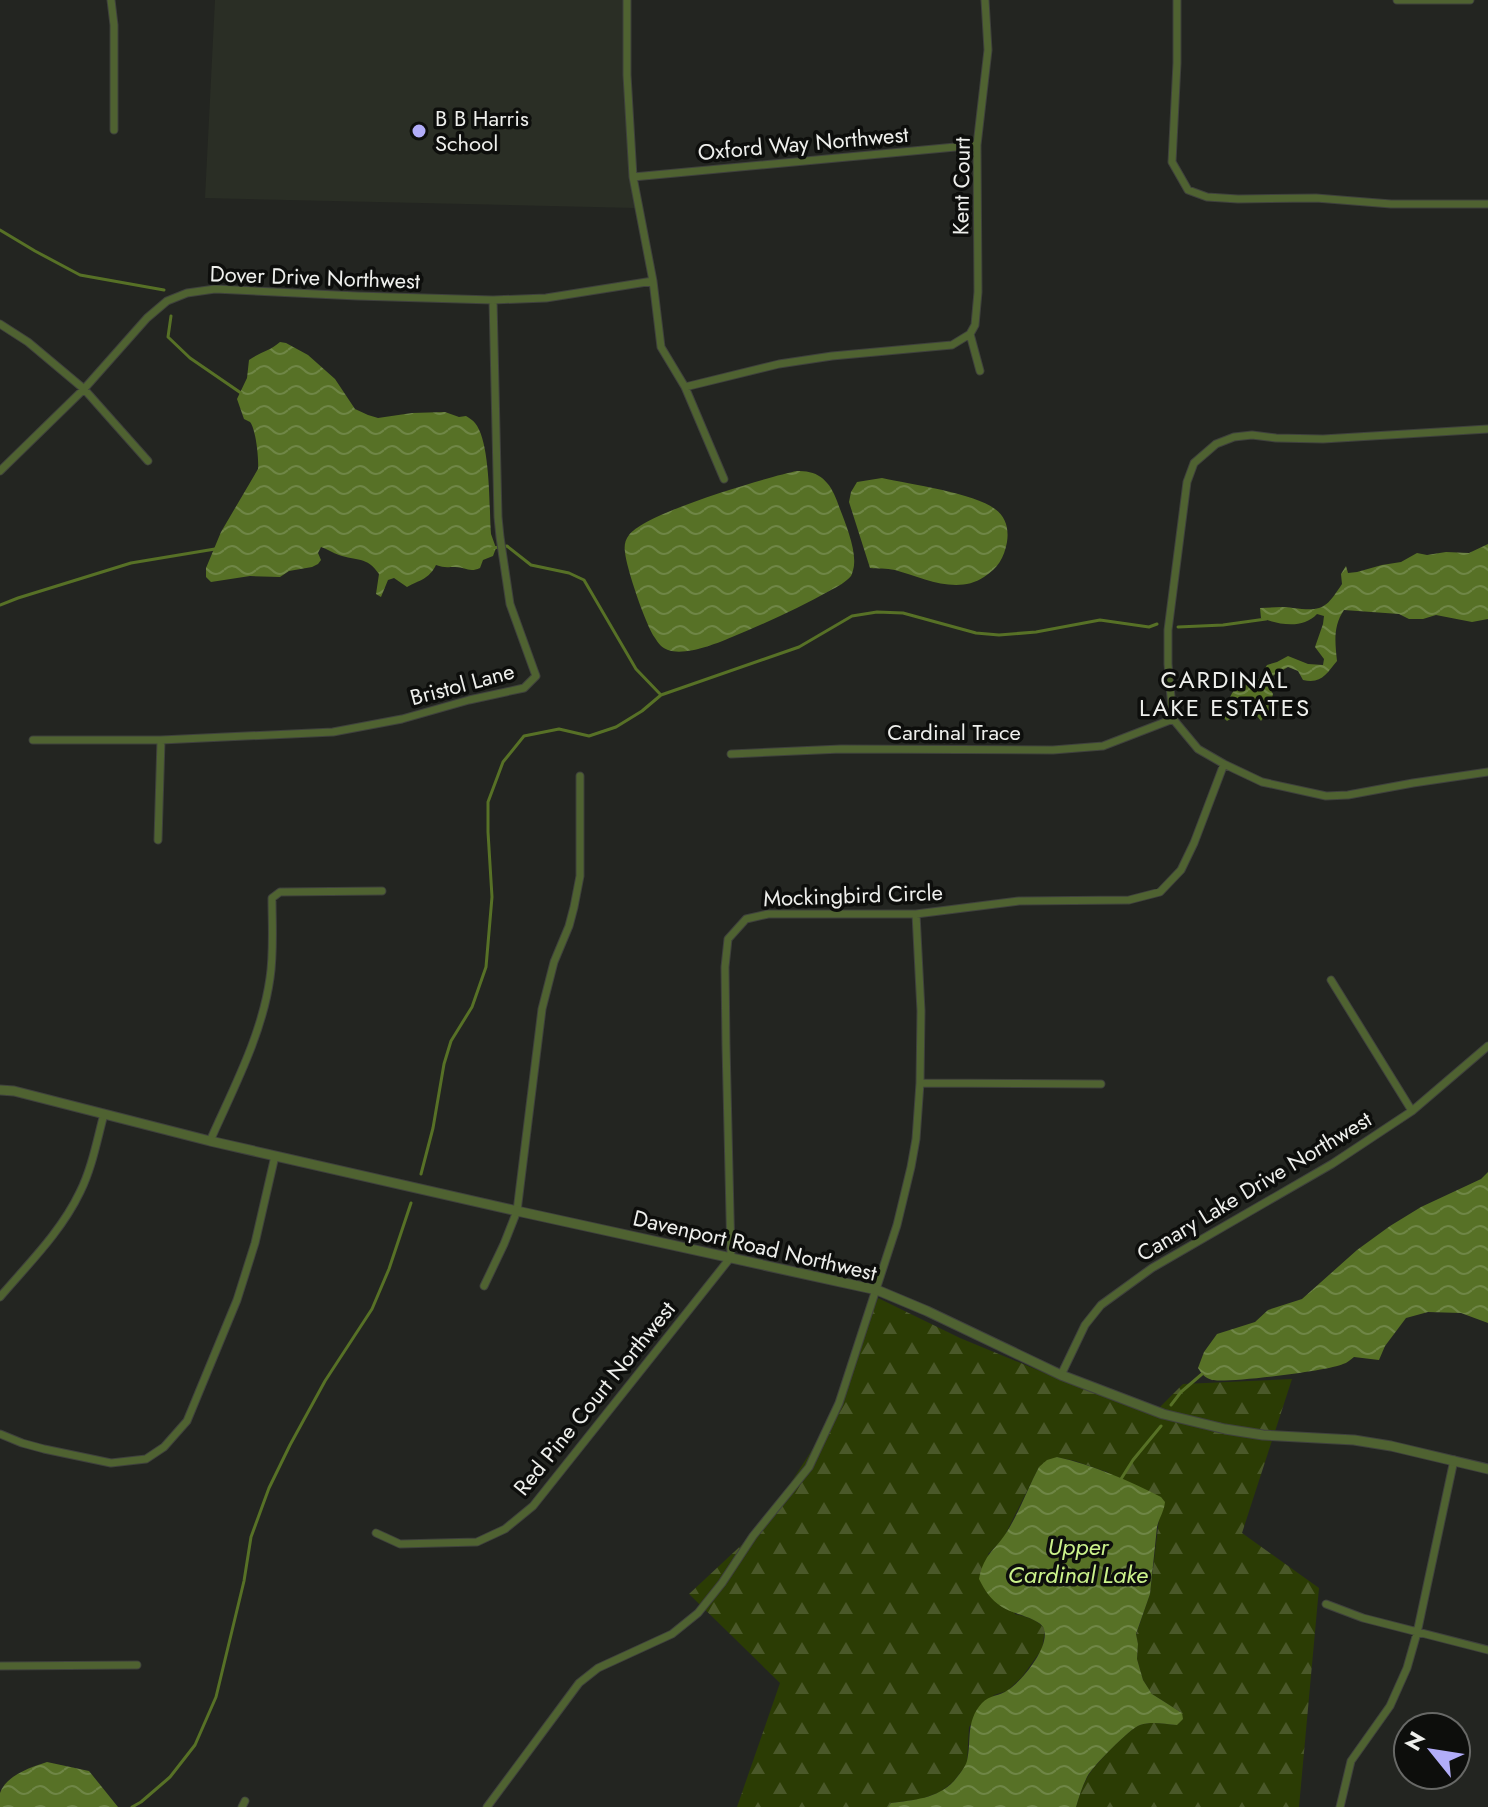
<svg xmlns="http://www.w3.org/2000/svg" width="1488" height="1807" viewBox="0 0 1488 1807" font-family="Jost,sans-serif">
<defs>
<pattern id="forest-firs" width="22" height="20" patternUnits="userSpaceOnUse" patternTransform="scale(2)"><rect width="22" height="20" fill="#2b3c04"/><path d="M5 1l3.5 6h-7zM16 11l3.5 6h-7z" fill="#4a5829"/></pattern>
<pattern id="water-waves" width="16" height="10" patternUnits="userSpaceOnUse" patternTransform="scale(2)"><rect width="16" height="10" fill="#577126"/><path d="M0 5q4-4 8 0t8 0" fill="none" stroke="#6f8646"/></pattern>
</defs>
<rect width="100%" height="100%" fill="#232521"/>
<path fill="#2a2e25" d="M215 0H625L635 208 205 198Z"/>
<path fill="url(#forest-firs)" d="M878 1298 960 1338 1069 1383 1152 1415 1183 1384 1292 1379 1242 1533 1319 1588 1299 1807H1076C1079 1797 1082 1787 1087 1778 1092 1767 1130 1728 1140 1725 1152 1721 1164 1724 1177 1725L1182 1713 1152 1694 1143 1680 1137 1659 1138 1644 1136 1635 1150 1594 1159 1519 1107 1472 1075 1461 1057 1457 1039 1467 1003 1539 988 1554 1015 1614C1026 1617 1038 1619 1045 1630L1042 1649 1022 1677 1007 1691 994 1695 969 1727 967 1764 953 1782 940 1792 921 1799 891 1803 888 1807H737L780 1683 689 1594 764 1524 823 1433Z"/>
<path fill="url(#water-waves)" d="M280 342 286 343 308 355 335 379 355 409 368 415 378 418 412 413 445 412 459 417 466 416C469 418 473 420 475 423 491 442 489 509 491 534L496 548 493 556 483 560 480 568C469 573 466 567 455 567 447 567 444 568 436 565 429 579 420 580 407 587L394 578 388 580 381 597 376 594 379 574C367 556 356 561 339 555 333 553 327 549 321 547L318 553 321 560 318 564 312 567 289 571 280 577 250 576 211 582 206 577V568L221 532 258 469C259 460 256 429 250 422 248 421 246 420 244 419L237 399 247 378 249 360C260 352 270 351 280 342Z
M797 471C818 470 830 481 837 501 843 518 856 546 854 565 854 567 852 575 851 576 846 582 837 587 831 590 799 608 766 623 732 637 716 644 685 656 668 650 662 648 658 643 655 638 646 626 626 567 625 552 624 546 625 540 629 535 645 513 767 477 797 471Z
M882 478C910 484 974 493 995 509 1006 517 1009 529 1007 542 1004 558 998 568 984 577 957 595 923 578 895 570 886 568 878 569 870 568L849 502 851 492 857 482Z
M1488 544V619L1472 622 1436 615 1423 619H1409L1399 614 1344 610C1333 626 1335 642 1337 661 1326 674 1322 684 1303 680L1298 671 1288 667 1274 675 1267 683 1273 694 1269 710 1261 721 1257 716C1258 705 1255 702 1245 698 1238 706 1237 716 1227 721L1224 718C1228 697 1235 678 1259 679L1267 665 1277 662 1288 656 1308 664 1323 665 1324 659 1315 647 1323 624 1324 616 1317 614C1302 630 1278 624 1261 618L1260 608C1271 608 1282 606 1293 608 1323 612 1326 608 1342 584L1341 574 1346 566 1348 573 1357 572 1382 565 1401 562 1417 553 1427 555 1446 552 1469 553Z
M1488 1172V1323L1461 1313 1428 1312 1406 1318 1385 1346 1379 1360 1354 1357C1350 1360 1347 1363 1343 1364 1329 1371 1227 1383 1212 1380 1205 1378 1201 1373 1198 1368L1204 1352 1217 1334 1255 1322 1268 1310 1302 1299 1357 1250 1390 1226 1421 1207 1481 1179Z
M1057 1457C1093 1465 1128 1480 1161 1497L1165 1502C1164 1512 1159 1518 1157 1527L1150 1594 1136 1634 1138 1644 1137 1659 1143 1680 1152 1694 1182 1713 1183 1719 1177 1725C1164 1724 1152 1721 1140 1725 1130 1728 1092 1767 1087 1777 1082 1787 1079 1797 1076 1807H888L891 1803C913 1800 937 1799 954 1781 958 1776 965 1768 967 1761 972 1740 965 1722 982 1703 989 1695 1000 1696 1008 1690 1022 1681 1050 1647 1044 1629 1041 1618 1012 1614 1002 1607 990 1599 985 1591 979 1579 984 1553 996 1550 1008 1530 1020 1510 1028 1488 1039 1467L1047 1460Z
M47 1762 89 1771 118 1807H0C0 1805 0 1794 0 1793 6 1775 32 1767 47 1762Z"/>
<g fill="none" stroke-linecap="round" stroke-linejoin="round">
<path stroke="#577126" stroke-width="3" d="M0 230 35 251 80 275 164 290
M171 316 168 337 190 358 241 393
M492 548 507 546 531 565 569 573 584 580 636 669 661 695
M0 605 18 598 131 563 215 549
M1178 627 1223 625 1266 619
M421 1174 433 1128 444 1064 451 1041 472 1007 486 967 492 897 488 832V802L503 762 524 736 559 729 589 736 616 727 642 711 661 695 799 647 852 616 877 612 903 613 976 633 999 635 1036 632 1100 620 1149 627 1157 624
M1171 1405 1181 1392 1202 1374
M1121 1479 1133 1460 1161 1426
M132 1807 141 1802 170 1777 195 1745 216 1697 244 1581 251 1537 269 1488 290 1445 325 1381 372 1309 389 1269 411 1203"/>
<g stroke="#3f413d" stroke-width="9">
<path id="minor" d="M111 0 114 25V130
M627 0V75L633 177 653 281 661 347 685 387 724 479
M1177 0V63L1172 162 1188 190 1207 197 1238 199 1316 198 1391 204H1488
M1397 0H1470
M633 177 977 145
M0 324 28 342 84 389 148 461
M980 371 970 334 975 325 978 292 977 145 988 50 985 0
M685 387 779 364 832 356 952 345 970 334
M1488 429 1323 439 1276 438 1252 435 1234 437 1216 444 1194 463 1187 482 1168 630V664L1173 719 1198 749 1224 764 1262 782 1326 796 1348 795 1413 783 1488 772
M0 471 84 389 147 318 167 301 187 293 215 289 357 296 493 300 546 298 653 281
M33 740H161L333 732 402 719 469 700 524 688 536 676 510 604 500 537 498 517 493 300
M731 754 841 749 1053 750 1103 746 1173 719
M158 840 161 740
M1331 980 1412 1111
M920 1083 1101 1084
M210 1141C233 1089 262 1035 270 978 274 952 272 924 272 898L280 892 382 891
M484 1286 504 1244 517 1211 542 1009 554 962 569 926 574 907 580 876V776
M0 1297C28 1264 61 1232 80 1192 92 1168 97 1140 104 1114
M1061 1375 1085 1325 1101 1305 1152 1268 1332 1164 1412 1111 1488 1046
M0 1434 22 1443 44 1449 111 1463 146 1459 164 1447 187 1421 237 1300 255 1243 275 1156
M376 1533 400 1544 477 1542 505 1529 533 1506 731 1257 726 1045 725 967 728 939 746 919 768 914H916L1019 901 1129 900 1160 892 1181 870 1194 843 1224 764
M1326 1604 1363 1618 1488 1650
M0 1666 137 1665
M242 1807 245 1801
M487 1807 579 1683 598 1668 672 1634 698 1613 722 1583 753 1536 809 1467 839 1403 897 1225 911 1167 916 1139 920 1083 921 1011 916 914
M1340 1807 1351 1761 1390 1706 1407 1668 1417 1633 1454 1460"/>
</g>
<g stroke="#3f413d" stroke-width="11">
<path id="tertiary" d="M0 1090 14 1091 210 1141 517 1211 877 1290 927 1311 1061 1375 1163 1414 1225 1429 1263 1435 1354 1440 1391 1446 1488 1469"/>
</g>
<use href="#minor" stroke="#4f6231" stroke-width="7"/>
<use href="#tertiary" stroke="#4f6231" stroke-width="9"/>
</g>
<circle fill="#b2adf9" stroke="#0d0e0c" stroke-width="3" cx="419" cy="131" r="8"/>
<g text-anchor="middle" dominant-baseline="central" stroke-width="7" stroke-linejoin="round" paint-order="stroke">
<g font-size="22" fill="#eeefec" stroke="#0d0e0c" text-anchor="start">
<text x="435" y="118">B B Harris<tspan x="435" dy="25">School</tspan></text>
</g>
<g font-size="22" fill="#eeefec" stroke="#0d0e0c">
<text transform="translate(803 143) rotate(-5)">Oxford Way Northwest</text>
<text transform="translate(961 186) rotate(-89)">Kent Court</text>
<text transform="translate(315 277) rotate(2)">Dover Drive Northwest</text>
<text transform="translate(462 684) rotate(-15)">Bristol Lane</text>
<text x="954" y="732">Cardinal Trace</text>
<text transform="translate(853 895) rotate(-2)">Mockingbird Circle</text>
<text transform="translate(1254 1186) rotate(-31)">Canary Lake Drive Northwest</text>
<text transform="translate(755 1245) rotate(13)">Davenport Road Northwest</text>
<text transform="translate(594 1398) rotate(-51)">Red Pine Court Northwest</text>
</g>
<g font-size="24" letter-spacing="2" fill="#eeefec" stroke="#0d0e0c">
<text x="1225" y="679">CARDINAL<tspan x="1225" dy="28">LAKE ESTATES</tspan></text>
</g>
<g font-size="24" font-style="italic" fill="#ccf38c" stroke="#0d0e0c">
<text x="1078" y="1546">Upper<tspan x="1078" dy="28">Cardinal Lake</tspan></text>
</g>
</g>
<g transform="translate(1432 1751) rotate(300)"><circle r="38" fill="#0d0e0c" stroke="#676866" stroke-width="2"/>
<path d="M0-6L14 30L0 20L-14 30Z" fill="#b2adf9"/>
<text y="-12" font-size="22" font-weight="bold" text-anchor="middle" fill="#eeefec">N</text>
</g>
</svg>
